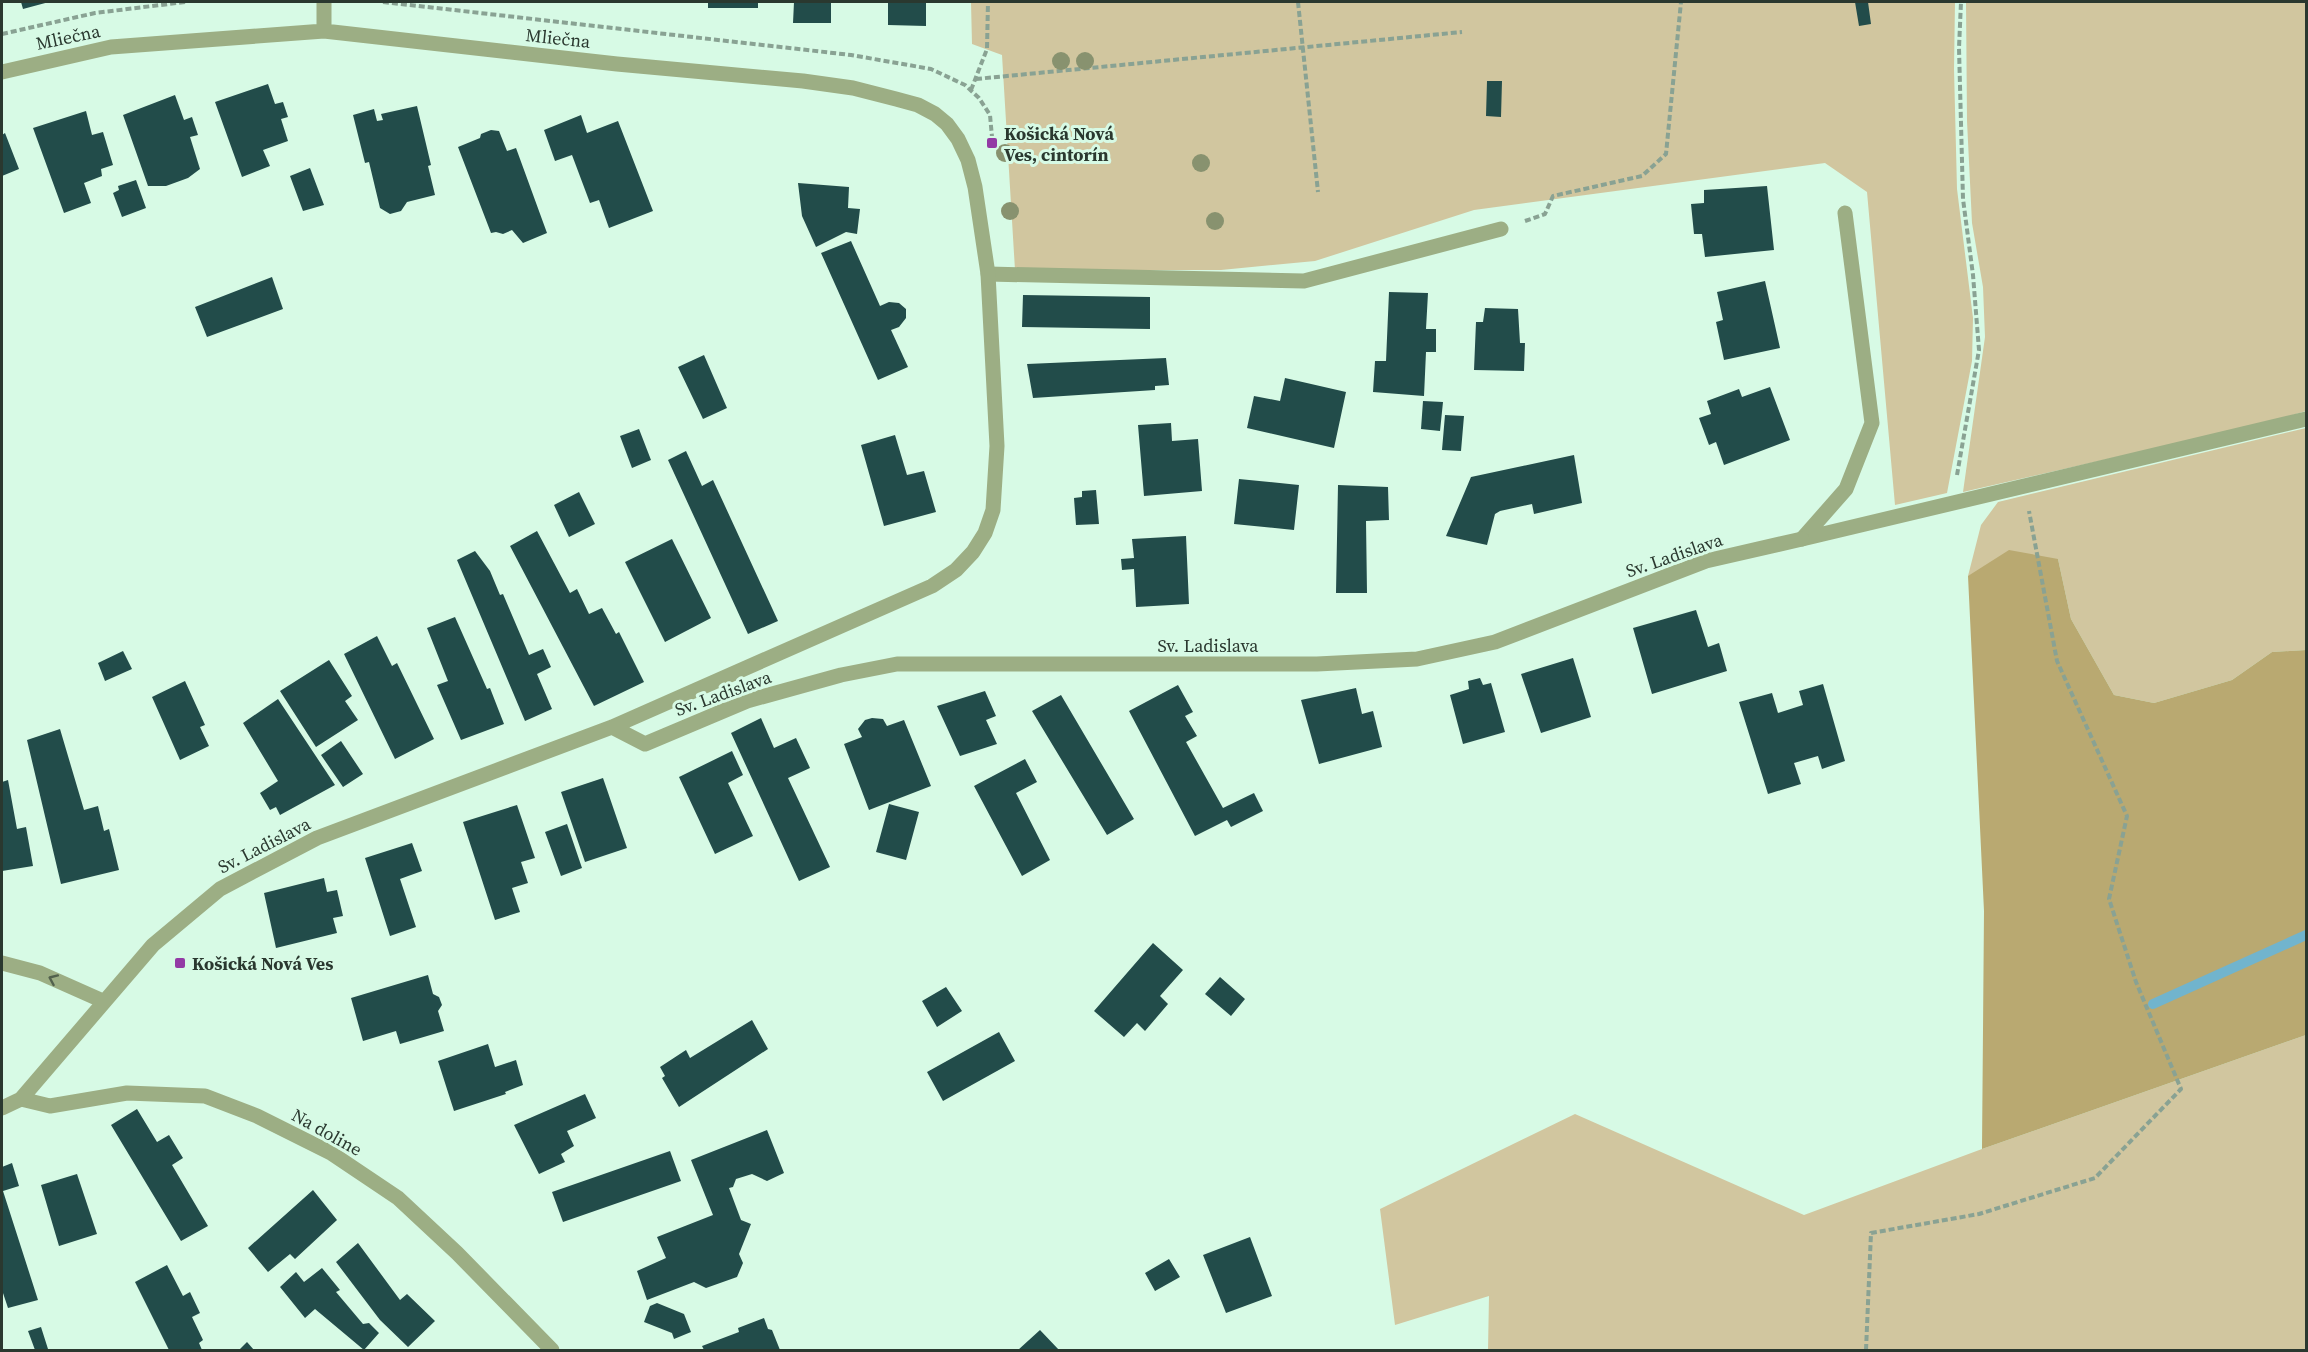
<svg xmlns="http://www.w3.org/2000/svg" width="2308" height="1352" viewBox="0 0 2308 1352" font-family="'Source Serif 4',serif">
<rect width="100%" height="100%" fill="#d7fae5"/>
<path fill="#d1c69f" d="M971 2H1955L1954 69 1957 189 1973 318 1972 361 1947 493 1895 505 1867 192 1825 163 1474 210 1315 261 1221 270H1015L1002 55 972 44Z
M1966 2H2306V411L2262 424 1963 492 1985 337 1983 287 1972 223 1967 121Z
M2306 428V650L2272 652 2232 680 2154 703 2114 695 2071 619 2058 559 1968 576 1981 525 1998 502Z
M2306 1035V1350H1488L1489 1296 1395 1325 1380 1209 1575 1114 1804 1215 1982 1149Z"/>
<path fill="#b9a971" d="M2009 550 2058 559 2071 619 2114 695 2154 703 2232 680 2272 652 2306 650V1035L1982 1149 1984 911 1968 576Z"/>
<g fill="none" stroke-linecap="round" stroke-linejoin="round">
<path stroke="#71b4cd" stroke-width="10" d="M2153 1004 2306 935"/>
</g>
<path fill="#224c4a" d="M21 2H49L23 9Z
M708 2H758V8H708Z
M794 2H831V23H793Z
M888 2H926V26L888 25Z
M1855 2H1868L1871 24 1859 26Z
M1487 81H1502L1501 117 1486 116Z
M268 84 275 104 283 102 288 117 281 119 288 141 263 150 270 166 242 177 215 102Z
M175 95 184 120 192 117 198 135 190 137 200 169 188 178 166 186H148L123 115Z
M417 106 431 165 428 166 435 195 407 202 401 211 390 214 380 208 369 162 365 163 353 115 374 109 377 121 383 120 381 114Z
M86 111 92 135 103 132 113 165 101 169 102 176 84 183 91 203 64 213 33 128Z
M581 115 587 133 618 121 653 211 609 228 599 200 590 203 572 155 555 161 544 130Z
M491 130 499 131 507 151 516 148 547 233 523 243 512 230 503 234 496 232 491 233 458 147 480 138 481 134Z
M5 133 19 169 2 176V135Z
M310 168 324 205 303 211 290 176Z
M136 180 146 208 122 217 113 193 119 190 118 186Z
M798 183 849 187 848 208 860 209 857 234 846 232 816 247 802 216Z
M1767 186 1774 250 1705 257 1702 234H1694L1691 204 1704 203V190Z
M851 241 880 306 889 302 899 303 906 309V318L899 327 891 330 908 367 878 380 821 253Z
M272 277 283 309 207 337 195 307Z
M1765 281 1780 348 1724 360 1716 322 1723 320 1717 292Z
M1389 292 1428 293 1426 329H1436V352H1426L1424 396 1373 392 1375 361H1386Z
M1023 295 1150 297V329L1022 327Z
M1485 308 1518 309 1520 343H1525L1524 371 1474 370 1476 322H1483Z
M704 355 727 408 703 419 678 367Z
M1166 358 1169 385 1155 386V390L1033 398 1027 364Z
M1285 378 1346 392 1334 448 1247 428 1254 396 1280 401Z
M1770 387 1790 440 1724 465 1716 442 1709 445 1699 418 1711 414 1707 401 1739 389 1742 397Z
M1423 401 1443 402 1440 431 1421 429Z
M1445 415 1464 416 1461 451 1442 450Z
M1171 423 1172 441 1198 439 1202 491 1144 496 1138 425Z
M639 429 651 460 632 468 620 436Z
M895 435 907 475 924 471 936 512 884 526 861 445Z
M686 451 702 486 713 480 778 621 748 634 668 460Z
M1574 455 1582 503 1534 514 1532 504 1500 511 1495 514 1487 545 1446 536 1471 477Z
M1239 479 1299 485 1294 530 1234 524Z
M1338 485 1388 487 1389 520 1366 521 1367 593H1336Z
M1096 490 1099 524 1076 525 1074 498 1082 497V491Z
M579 492 595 524 569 537 554 505Z
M537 531 570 593 577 589 589 614 602 608 616 634 619 632 644 682 594 706 510 546Z
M1186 536 1189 604 1136 607 1134 569 1122 570 1121 559 1134 558 1132 539Z
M672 539 711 618 665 642 625 562Z
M475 551 490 571 500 595 503 594 529 655 543 649 551 667 537 674 552 709 525 721 457 560Z
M1696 610 1708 647 1719 643 1727 671 1652 694 1633 628Z
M455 617 487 689 490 688 504 724 461 740 437 685 448 681 427 628Z
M377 636 392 666 397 663 434 739 395 759 344 654Z
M123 651 132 669 105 681 98 663Z
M1573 658 1591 717 1541 733 1521 674Z
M329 660 352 696 345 701 358 720 316 747 280 691Z
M1480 678 1483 685 1491 683 1505 732 1463 744 1450 695 1469 689 1468 681Z
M185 681 205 725 200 727 209 746 180 760 152 697Z
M1823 684 1845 761 1822 769 1818 756 1794 763 1801 784 1768 794 1739 702 1772 693 1778 713 1803 705 1799 691Z
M1178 685 1193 712 1185 716 1197 736 1186 742 1223 808 1254 793 1263 811 1231 827 1227 820 1195 836 1129 711Z
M1356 688 1362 714 1373 711 1382 747 1319 764 1301 700Z
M985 691 996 716 986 720 997 744 960 756 937 706Z
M1061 695 1134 819 1107 835 1032 711Z
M278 699 335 785 280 815 276 807 270 810 260 793 278 781 243 723Z
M761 718 774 748 796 738 810 768 788 778 830 867 799 881 731 733Z
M872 718 883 719 887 726 904 720 931 786 869 810 844 744 862 737 858 729 865 720Z
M60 729 84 810 98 806 104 831 109 829 119 870 61 884 27 740Z
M341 741 363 774 343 787 321 755Z
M732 751 743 775 728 783 753 836 715 854 679 777Z
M1025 759 1037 782 1016 793 1050 860 1022 876 974 786Z
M603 778 627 848 585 862 561 792Z
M8 780 17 829 26 827 33 866 2 871V782Z
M889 804 919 812 906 860 876 852Z
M517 805 535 858 521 862 528 883 512 888 520 912 495 920 463 822Z
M567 824 582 868 561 876 545 832Z
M412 843 422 871 400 879 416 927 390 936 365 858Z
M324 878 327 892 337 890 343 916 333 918 337 933 276 948 264 893Z
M1153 943 1183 970 1160 996 1168 1004 1145 1031 1137 1023 1124 1037 1094 1011Z
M428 975 433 994 439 997 442 1005 438 1011 444 1031 400 1044 396 1031 363 1041 351 998Z
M1220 977 1245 999 1231 1016 1205 994Z
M946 987 962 1011 937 1027 922 1001Z
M752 1020 768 1049 679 1107 662 1078 665 1076 660 1067 686 1050 690 1058Z
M999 1032 1015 1061 943 1101 927 1072Z
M488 1044 495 1067 516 1060 523 1085 505 1092 506 1094 454 1111 438 1061Z
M585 1094 596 1118 567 1131 574 1146 561 1154 565 1162 539 1174 514 1125Z
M137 1109 157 1142 169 1135 183 1158 172 1165 208 1226 181 1241 111 1125Z
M767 1130 784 1173 767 1181 752 1174 736 1179 733 1187 729 1188 741 1220 751 1224 739 1254 743 1263 737 1277 706 1288 694 1282 647 1300 637 1271 666 1258 657 1237 713 1215 691 1160Z
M670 1151 681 1181 563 1222 552 1192Z
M12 1163 19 1186 3 1191 38 1300 8 1308 2 1290V1167Z
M77 1174 97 1234 59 1246 41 1185Z
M313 1190 337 1220 295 1259 290 1254 268 1272 248 1248Z
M1250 1237 1272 1296 1226 1313 1203 1255Z
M358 1243 400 1300 407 1294 435 1321 408 1347 380 1320 336 1262Z
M1169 1259 1180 1277 1155 1291 1145 1273Z
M167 1265 183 1296 190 1292 200 1313 192 1317 203 1340 199 1343 202 1350H169L135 1282Z
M322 1268 340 1290 336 1292 363 1324 369 1323 379 1333 364 1350 315 1309 305 1318 280 1287 296 1272 304 1282Z
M657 1303 684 1314 691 1332 674 1339 672 1333 644 1322 650 1306Z
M764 1318 768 1329 772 1330 780 1350H704L702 1346 739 1332 738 1328Z
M41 1327 48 1349 35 1350 28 1331Z
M1040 1330 1059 1350H1018Z
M247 1342 254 1350H239Z"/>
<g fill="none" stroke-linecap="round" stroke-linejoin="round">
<path stroke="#89a293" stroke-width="4" stroke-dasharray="6 3" stroke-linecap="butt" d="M383 2 851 55 931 69 965 85 979 98 990 115 993 148
M1298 2 1318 192
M2 34 95 13 185 2
M976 79 1462 32
M971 90 987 49 988 2
M1525 221 1545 214 1553 196 1642 176 1666 154 1681 2
M1957 475 1979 350 1973 275 1963 199 1959 48 1961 2
M1866 1350 1871 1233 1979 1214 2095 1178 2181 1089 2136 982 2109 899 2127 816 2057 661 2029 511"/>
<path stroke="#9cae84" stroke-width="15" d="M988 274 1304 281 1501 229
M1802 539 2306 419
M1802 539 1846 489 1872 423 1845 213"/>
<path stroke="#9cae84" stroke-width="15" d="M324 2V31
M2 72 111 47 324 31 617 64 803 81 853 88 896 99 918 105 935 114 947 124 958 139 968 160 975 187 988 274 997 446 993 510 985 533 973 552 956 570 932 586 612 727 317 838 220 889 153 945 21 1099 2 1108
M612 727 645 744 747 701 841 675 897 664H1317L1417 659 1495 642 1706 561 1802 539
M2 963 40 973 103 1001
M21 1099 50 1106 127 1093 205 1096 257 1116 331 1153 398 1198 457 1253 552 1350"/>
</g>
<g fill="#88926f">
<circle cx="1061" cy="61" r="9"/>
<circle cx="1085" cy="61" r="9"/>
<circle cx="1005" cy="153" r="9"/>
<circle cx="1201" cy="163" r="9"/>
<circle cx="1010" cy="211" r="9"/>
<circle cx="1215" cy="221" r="9"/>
</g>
<defs><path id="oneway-chevron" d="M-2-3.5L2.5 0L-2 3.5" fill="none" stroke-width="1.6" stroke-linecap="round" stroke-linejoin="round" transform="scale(1.5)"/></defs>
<use stroke="#52614d" href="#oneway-chevron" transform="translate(53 979) rotate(-156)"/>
<g fill="#933aa5" stroke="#d7fae5" stroke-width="2">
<rect x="986" y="137" width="12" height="12" rx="3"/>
<rect x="174" y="957" width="12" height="12" rx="3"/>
</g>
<g text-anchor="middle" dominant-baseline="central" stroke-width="6" stroke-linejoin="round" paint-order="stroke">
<g font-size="18" fill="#2a382f" stroke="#d7fae5">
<text transform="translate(68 37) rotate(-12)">Mliečna</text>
<text transform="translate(558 38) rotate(6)">Mliečna</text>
<text transform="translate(1674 555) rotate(-19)">Sv. Ladislava</text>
<text x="1208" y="645">Sv. Ladislava</text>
<text transform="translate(723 693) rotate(-20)">Sv. Ladislava</text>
<text transform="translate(264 845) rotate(-27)">Sv. Ladislava</text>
<text transform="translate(327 1132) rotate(29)">Na doline</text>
</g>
<g font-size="18" font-weight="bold" fill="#2a382f" stroke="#d7fae5" text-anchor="start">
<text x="1004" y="133">Košická Nová<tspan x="1004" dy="21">Ves, cintorín</tspan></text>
<text x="192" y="963">Košická Nová Ves</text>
</g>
</g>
<rect width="2308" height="1352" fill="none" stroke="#2a382f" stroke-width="6"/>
</svg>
